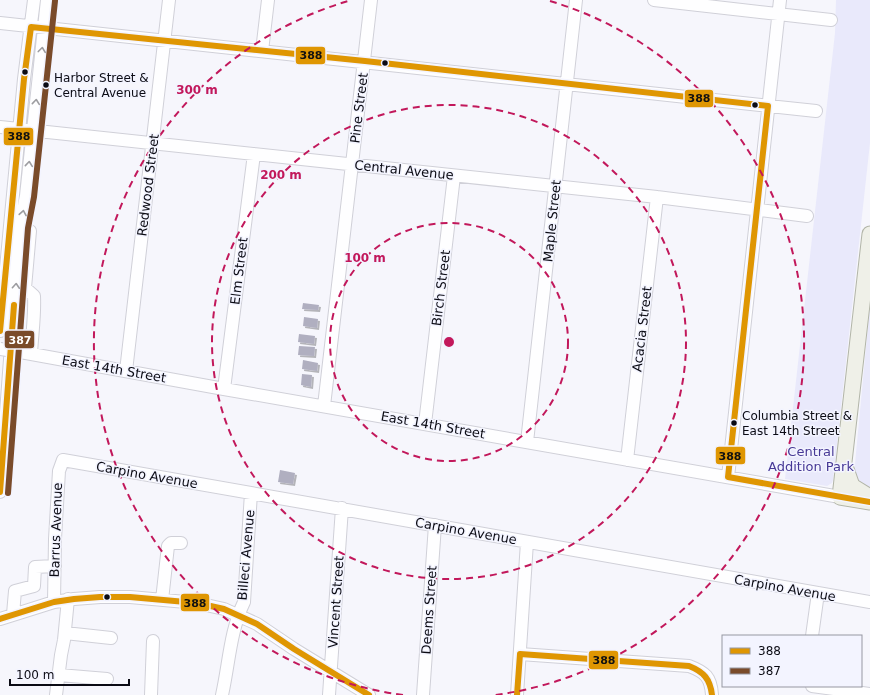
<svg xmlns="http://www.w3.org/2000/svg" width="870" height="695" viewBox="0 0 870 695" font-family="'DejaVu Sans',sans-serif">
<defs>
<filter id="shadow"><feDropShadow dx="2" dy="2" stdDeviation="0" flood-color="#0004"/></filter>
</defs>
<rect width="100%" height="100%" fill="#f6f6fc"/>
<path fill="#e9e9fb" d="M836 0H870V143L833 480 832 483 827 486 785 479 835 33Z
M870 305V491L859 485 854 474Z"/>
<path fill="#b0afc0" filter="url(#shadow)" d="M303 303 319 305 318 310 302 309Z
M304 317 318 319 317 328 303 326Z
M299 334 315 336 314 344 298 342Z
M299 346 315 347 314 356 298 355Z
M303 360 318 363 317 371 302 369Z
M302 374 312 375 311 387 301 385Z
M280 470 295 473 293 484 278 482Z"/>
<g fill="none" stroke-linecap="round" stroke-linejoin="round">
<g stroke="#d0d0d8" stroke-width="14">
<path id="minor" d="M654 0 831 20
M0 23 816 111
M262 51 268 0
M0 127 657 197 807 216
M20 229 30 231 25 288 34 296C35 316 32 334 31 354
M0 331 24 79 34 0
M26 353 224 389 840 497
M126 371 169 0
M224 389 254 154
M324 406 371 0
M425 424 454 176
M527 442 576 0
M627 460 657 197
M728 477 780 0
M0 492 20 227 26 196 47 0
M162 600 168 546 171 543H181
M54 602 55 539 59 471 63 460C332 507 601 555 870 602
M13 614 15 591 34 586 35 567 55 566
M0 619 54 602 74 599 100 597H130L197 603 224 609 257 624 294 649 369 695
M65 633 111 638
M812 636 818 593
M520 654 689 666C705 672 711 677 712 695
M59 675 107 679
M812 686 870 694
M56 695 61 655 64 640 68 599
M151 695 153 641
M222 695C229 664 230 631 244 602L251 493
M329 695 342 508
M423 695 435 525
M517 695 527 542"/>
</g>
<g stroke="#b2b5a8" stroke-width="17">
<path id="major" d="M870 234 840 497 870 502
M845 466 852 486 870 497"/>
</g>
<use href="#minor" stroke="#fefeff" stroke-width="12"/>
<use href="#major" stroke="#eff0e8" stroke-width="15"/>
<g stroke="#d0d0d8" stroke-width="14" stroke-linecap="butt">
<path id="minor-bridge" d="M0 349 26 353"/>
</g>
<use href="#minor-bridge" stroke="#fefeff" stroke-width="12"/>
<g stroke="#f3f4ff" stroke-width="9">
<path id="bus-1" d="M0 331 24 79 31 27 365 61 768 106 728 477 870 502
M0 492 14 305
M0 619 54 602 74 599 100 597H130L197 603 224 609 257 624 294 649 369 695
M517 695 520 654 689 666C704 672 710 679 712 695"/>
</g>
<g stroke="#f3f4ff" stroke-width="9">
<path id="bus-2" d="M8 493 28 228 34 197 55 1"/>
</g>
<use href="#bus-1" stroke="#df9602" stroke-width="6"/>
<use href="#bus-2" stroke="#7a4b2a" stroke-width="6"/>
</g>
<defs><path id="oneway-chevron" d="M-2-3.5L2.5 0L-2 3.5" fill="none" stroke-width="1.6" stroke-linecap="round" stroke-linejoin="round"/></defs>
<g stroke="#9d9da1">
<use href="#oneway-chevron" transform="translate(42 50) rotate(-83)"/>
<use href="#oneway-chevron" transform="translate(36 102) rotate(-84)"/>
<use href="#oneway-chevron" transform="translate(29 164) rotate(-84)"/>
<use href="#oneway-chevron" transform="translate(23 213) rotate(-80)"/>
<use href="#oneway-chevron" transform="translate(16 286) rotate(-86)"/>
</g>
<g fill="none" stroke="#c2185b" stroke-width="2" stroke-dasharray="7 5">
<circle cx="449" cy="342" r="119"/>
<circle cx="449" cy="342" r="237"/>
<path d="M403 695A356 356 0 0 1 348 1M550 1A356 356 0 0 1 495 695"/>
</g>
<g fill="#0b0b14" stroke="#f3f4ff" stroke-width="1.5">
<circle cx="385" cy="63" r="3.5"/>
<circle cx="25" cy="72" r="3.5"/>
<circle cx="46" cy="85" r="3.5"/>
<circle cx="755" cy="105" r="3.5"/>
<circle cx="734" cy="423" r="3.5"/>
<circle cx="107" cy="597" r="3.5"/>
</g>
<g text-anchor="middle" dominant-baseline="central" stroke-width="3" stroke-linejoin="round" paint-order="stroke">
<g font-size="12" fill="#0b0b14" stroke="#f3f4ff" text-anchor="start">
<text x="54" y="78">Harbor Street &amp;<tspan x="54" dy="15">Central Avenue</tspan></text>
<text x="742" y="416">Columbia Street &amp;<tspan x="742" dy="15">East 14th Street</tspan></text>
</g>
<g font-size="13" fill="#0b0b14" stroke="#f3f4ff">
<text transform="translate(359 108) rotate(-83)">Pine Street</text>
<text transform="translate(404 170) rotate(6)">Central Avenue</text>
<text transform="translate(148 185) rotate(-83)">Redwood Street</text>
<text transform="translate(552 221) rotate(-84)">Maple Street</text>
<text transform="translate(239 271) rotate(-83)">Elm Street</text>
<text transform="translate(441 288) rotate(-83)">Birch Street</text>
<text transform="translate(642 329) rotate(-83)">Acacia Street</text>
<text transform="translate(114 369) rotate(10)">East 14th Street</text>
<text transform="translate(433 425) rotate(10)">East 14th Street</text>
<text transform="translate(147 475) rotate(10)">Carpino Avenue</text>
<text transform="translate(56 530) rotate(-88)">Barrus Avenue</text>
<text transform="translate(466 531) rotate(10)">Carpino Avenue</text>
<text transform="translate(246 555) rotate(-85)">Billeci Avenue</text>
<text transform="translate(785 588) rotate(10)">Carpino Avenue</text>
<text transform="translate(336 602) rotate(-86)">Vincent Street</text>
<text transform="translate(429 610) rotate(-86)">Deems Street</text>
</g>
<g font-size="13" fill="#473996" stroke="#f3f4ff">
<text x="811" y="451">Central<tspan x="811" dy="15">Addition Park</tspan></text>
</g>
</g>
<circle cx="449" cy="342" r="6" fill="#c2185b" stroke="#f3f4ff" stroke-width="2"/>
<g font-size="12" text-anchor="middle" font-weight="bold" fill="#c2185b" stroke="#f3f4ff" stroke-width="3" stroke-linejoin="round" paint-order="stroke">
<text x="197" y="94">300 m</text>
<text x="281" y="179">200 m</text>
<text x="365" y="262">100 m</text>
</g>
<g stroke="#f3f4ff" stroke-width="1.5">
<rect x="295" y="46" width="31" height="19" rx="4" fill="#df9602"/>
<rect x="684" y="89" width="30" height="19" rx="4" fill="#df9602"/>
<rect x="3" y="127" width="31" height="19" rx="4" fill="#df9602"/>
<rect x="4" y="330" width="31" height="19" rx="4" fill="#7a4b2a"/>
<rect x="715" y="446" width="31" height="19" rx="4" fill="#df9602"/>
<rect x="180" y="593" width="30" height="19" rx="4" fill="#df9602"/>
<rect x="588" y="650" width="31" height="20" rx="4" fill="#df9602"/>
</g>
<g font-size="11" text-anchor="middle" font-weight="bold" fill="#fff">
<text x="20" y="344">387</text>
</g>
<g font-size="11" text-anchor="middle" font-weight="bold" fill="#111">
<text x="311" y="59">388</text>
<text x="699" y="102">388</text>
<text x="19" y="140">388</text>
<text x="730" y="460">388</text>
<text x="195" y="607">388</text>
<text x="604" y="664">388</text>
</g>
<rect x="722" y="635" width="140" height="52" fill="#f3f4ff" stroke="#9697a1"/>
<rect x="730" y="648" width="20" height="6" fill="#df9602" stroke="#9697a1"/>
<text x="758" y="655" font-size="12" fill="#0b0b14">388</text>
<rect x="730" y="668" width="20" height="6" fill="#7a4b2a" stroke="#9697a1"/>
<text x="758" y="675" font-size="12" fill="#0b0b14">387</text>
<path d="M10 679v6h119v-6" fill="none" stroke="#0b0b14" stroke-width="2"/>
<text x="16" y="679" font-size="12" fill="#0b0b14" stroke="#f3f4ff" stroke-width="3" paint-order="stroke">100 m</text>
</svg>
